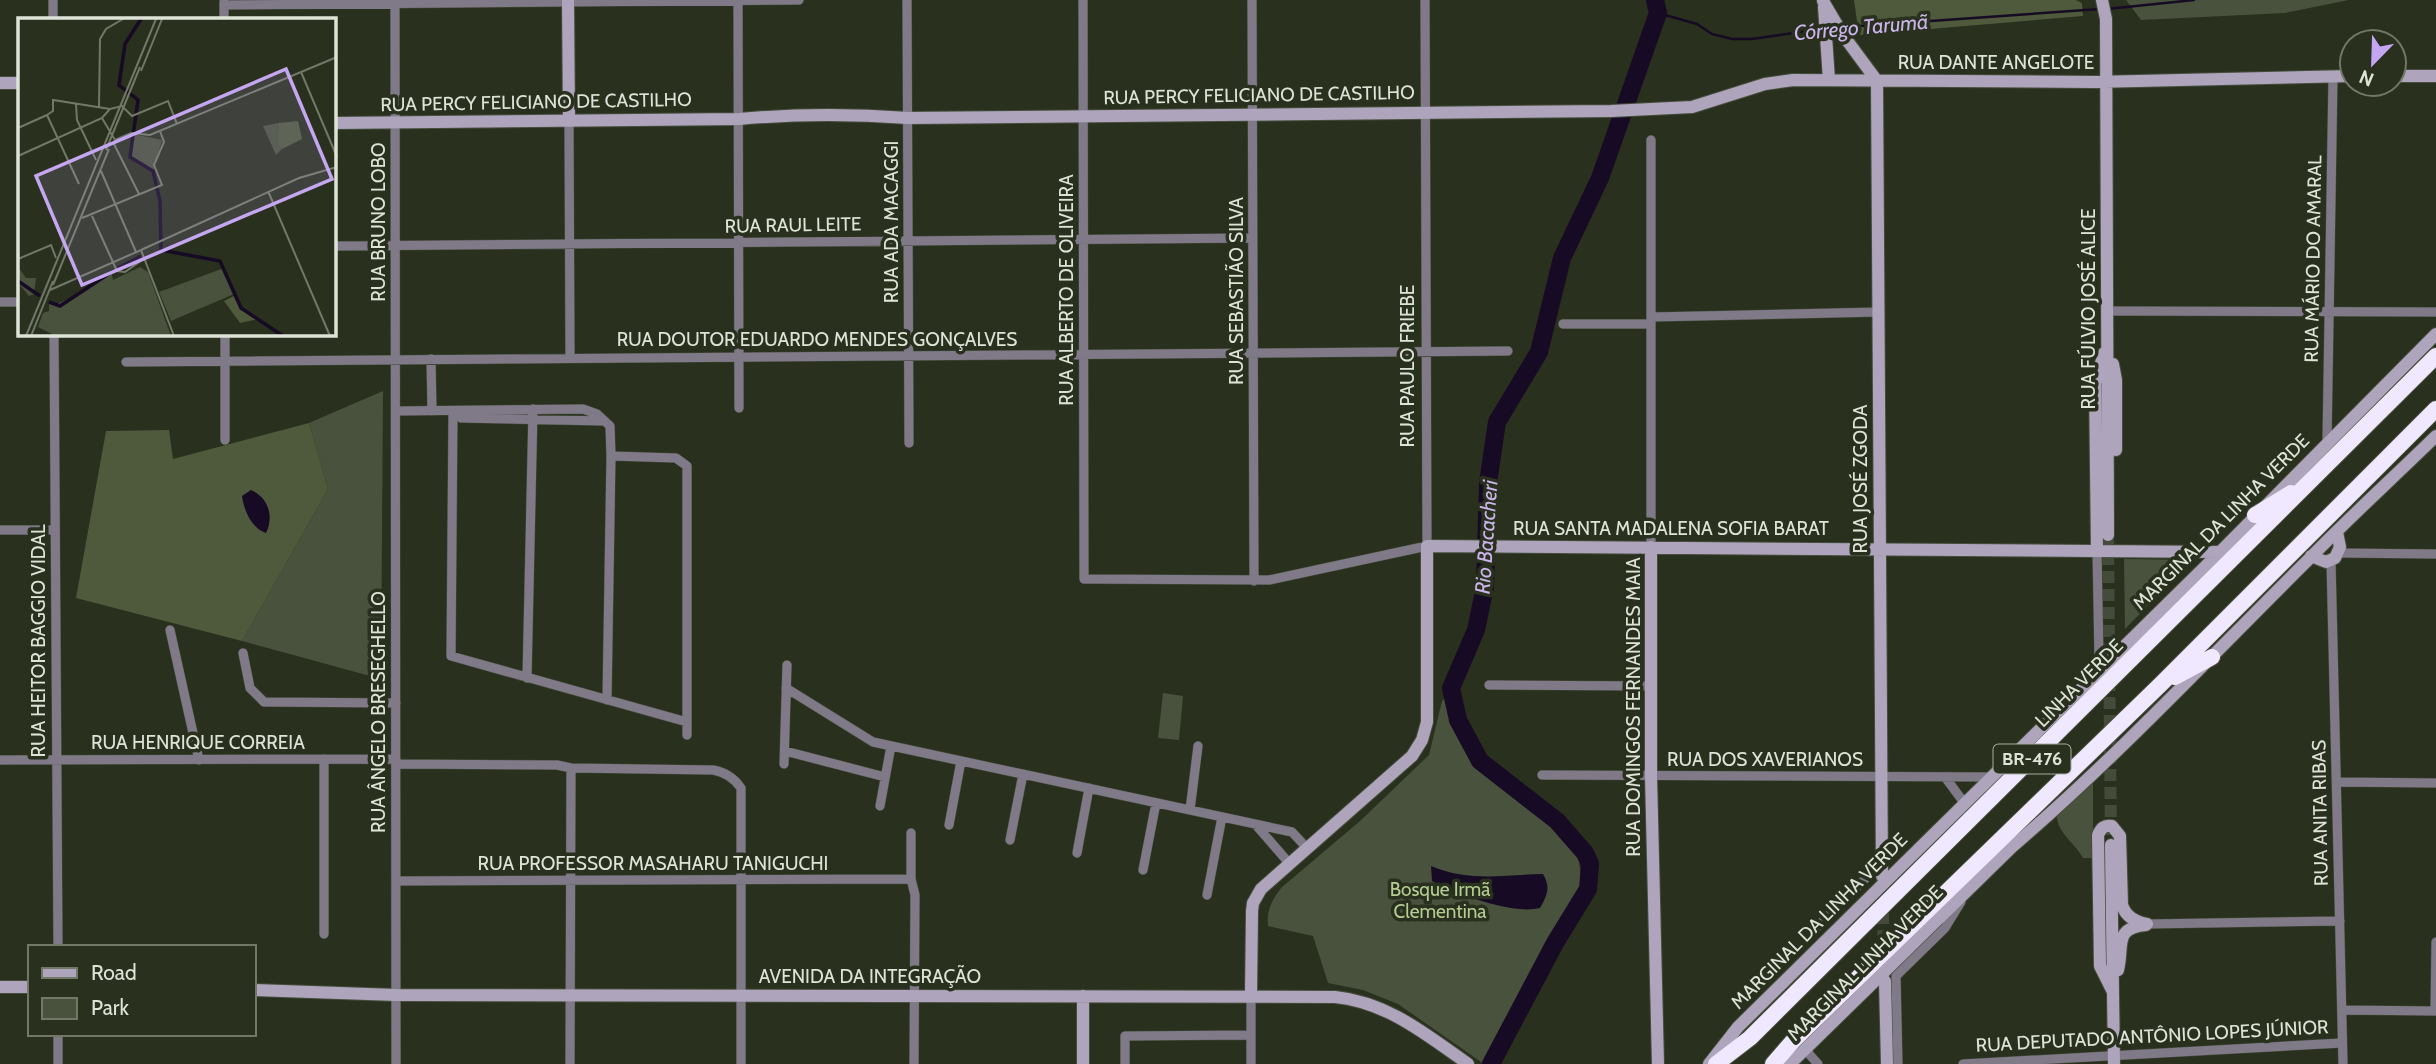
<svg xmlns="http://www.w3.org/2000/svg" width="2436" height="1064" viewBox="0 0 2436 1064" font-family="Cabin,sans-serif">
<rect width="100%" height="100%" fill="#29301e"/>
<path fill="#49523d" d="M2126 0H2349L2285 13 2141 20Z
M383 391 381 679 242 641 328 489 309 423Z
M2124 559 2192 560 2125 629Z
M1163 693 1183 696 1179 740 1158 738Z
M1451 693 1457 720 1480 762 1550 823 1578 855 1582 883 1546 941 1484 1064 1398 1004 1363 990 1328 983 1313 936 1268 926C1266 911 1272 900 1281 888L1360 821 1429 755 1442 701Z
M2093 778V858H2083C2076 844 2056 832 2057 815Z"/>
<path fill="#4e5a3b" d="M1854 0H2076L2082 3 2083 16 1859 35Z
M309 423 328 489 242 641 76 598 106 431 169 430 173 459Z"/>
<path fill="#160a24" d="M251 490C269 498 274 517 266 533 251 528 244 510 242 496Z
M1431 866C1468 882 1504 875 1543 874 1551 887 1547 896 1540 908 1512 915 1458 894 1432 881Z"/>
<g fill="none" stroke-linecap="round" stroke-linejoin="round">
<path stroke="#160a24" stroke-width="2.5" d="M2107 9 2194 0
M1658 13 1697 24 1712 34 1732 39H1752L1821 29
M1845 27 2100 9"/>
<path stroke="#160a24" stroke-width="18" d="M1491 1064 1555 943 1588 889 1590 864 1585 853 1557 821 1480 761 1458 720 1451 688 1476 630 1485 587 1488 483 1497 422 1539 352 1562 258 1600 178 1658 13 1655 0"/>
<path stroke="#444b3a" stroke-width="12" stroke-dasharray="12 6" stroke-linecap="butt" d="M2108 535 2111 845
M1882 876 1884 956"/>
<g stroke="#464d3c" stroke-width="10">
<path id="street" d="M53 0V19
M395 0 396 1064
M738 0 739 408
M907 0 909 443
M1083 0 1084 579 1269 580 1427 546 1425 0
M1252 0 1254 581
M224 2V19
M224 5 799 0
M569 121 570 358
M1651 140V547
M334 246 1253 238
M0 302H19
M2107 311 2436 312
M1651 317 1879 312
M1563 324H1651
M54 334 58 947
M225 334V440
M431 359 432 411
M126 362 1508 351
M396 411 583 409 597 414 610 426 611 456 607 700
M453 411 451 656 687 722
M453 411 461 418 604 421
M2327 442 2333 76
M611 456 676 458 687 466V735
M0 530H55
M2097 551 2099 658
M2338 553 2436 554
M2331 561 2343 1064
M170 630 199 760
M243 653 250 688 264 702 396 703
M527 678 533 409
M1489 685 1651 686
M786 688 873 742 1292 832 1307 848
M785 751 885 777
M324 759V934
M0 760 396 759
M396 764 557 765 571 768 713 770C725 772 734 778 741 788V1064
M784 764 787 665
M1542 775 1992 777
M1945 777 1965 804
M2337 782 2436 783
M880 806 891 746
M1190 810 1198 746
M1255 824 1289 863
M949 825 961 761
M911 833V879L915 895 914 1064
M1010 840 1023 774
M1077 853 1089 788
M1143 870 1156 803
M396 881 911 879
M1207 895 1222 817
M2147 924 2340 921
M1814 930 1881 863
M2342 1010 2436 1011
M2435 1011 2436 942
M58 1034V1064
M1807 1047 1809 1054 1818 1064
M570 1064 571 768
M1125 1064V1036L1251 1035
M1251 1064V996
M1898 1064 1896 976 1945 928 1961 902
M1963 1064 2342 1043"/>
</g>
<g stroke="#464d3c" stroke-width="14">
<path id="secondary" d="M568 0 569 121
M2102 0 2106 19 2108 535
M1823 1 1843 35 1877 81
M1824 7 1829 80
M2394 76H2436
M1877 81 1882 876
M0 83H19
M334 123 739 119C795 114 852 114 908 118L1611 111 1692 107 1765 84 1793 80 2094 82 2352 76
M2113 364 2116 380V450
M1651 547V776L1658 1064
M2097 551 2095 383 2104 353
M2311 556 2326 562 2335 558 2340 547 2337 532
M2111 845 2114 1064
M2118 970C2124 946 2113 928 2146 925
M1885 981 1887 1064
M0 987H30
M254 990 396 995 1335 997C1387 1002 1427 1035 1468 1064
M2112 990 2100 966 2098 835C2101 828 2104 825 2112 826L2120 836 2122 905C2126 917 2135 922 2147 924
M1083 996V1064
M1251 996 1252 911 1253 903 1261 889 1412 756 1422 740 1427 722V546L2220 552
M1709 1064 1738 1027 2220 552 2436 334
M1790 1064 2012 847C2117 757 2212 655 2310 558 2351 516 2394 477 2436 436"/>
</g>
<g stroke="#464d3c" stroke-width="18">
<path id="highway" d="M2255 515 2291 493
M2175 677 2212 657
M1716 1064 1750 1038 2436 356
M1773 1064 1793 1041 2160 685 2436 409"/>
</g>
<use href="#street" stroke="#7f7988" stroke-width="9"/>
<use href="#secondary" stroke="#aea5bc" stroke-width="12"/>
<use href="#highway" stroke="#f0e8fe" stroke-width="16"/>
</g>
<g text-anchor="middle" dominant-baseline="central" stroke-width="7" stroke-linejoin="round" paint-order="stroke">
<rect fill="#29301e" stroke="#a8ada0" stroke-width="2" x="1993.5" y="744.5" width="77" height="29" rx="5"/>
<g font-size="18" font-weight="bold" fill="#dee3d7">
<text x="2032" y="759">BR-476</text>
</g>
<g font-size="19" fill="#dee3d7" stroke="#29301e">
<text x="1996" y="62">RUA DANTE ANGELOTE</text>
<text transform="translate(1259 95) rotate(-1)">RUA PERCY FELICIANO DE CASTILHO</text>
<text transform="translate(536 102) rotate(-1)">RUA PERCY FELICIANO DE CASTILHO</text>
<text transform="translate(378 222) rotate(-90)">RUA BRUNO LOBO</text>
<text transform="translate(891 222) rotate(-90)">RUA ADA MACAGGI</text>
<text transform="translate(793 225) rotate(-1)">RUA RAUL LEITE</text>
<text transform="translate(2313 259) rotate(-89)">RUA MÁRIO DO AMARAL</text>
<text transform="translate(1066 290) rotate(-90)">RUA ALBERTO DE OLIVEIRA</text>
<text transform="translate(1236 291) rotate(-90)">RUA SEBASTIÃO SILVA</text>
<text transform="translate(2088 309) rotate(-90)">RUA FÚLVIO JOSÉ ALICE</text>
<text x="817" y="339">RUA DOUTOR EDUARDO MENDES GONÇALVES</text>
<text transform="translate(1407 366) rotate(-90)">RUA PAULO FRIEBE</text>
<text transform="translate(1860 479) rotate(-90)">RUA JOSÉ ZGODA</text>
<text transform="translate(2221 522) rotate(-45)">MARGINAL DA LINHA VERDE</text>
<text x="1671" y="528">RUA SANTA MADALENA SOFIA BARAT</text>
<text transform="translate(38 641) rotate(-90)">RUA HEITOR BAGGIO VIDAL</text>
<text transform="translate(2079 683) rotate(-45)">LINHA VERDE</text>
<text transform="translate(1633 707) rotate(-90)">RUA DOMINGOS FERNANDES MAIA</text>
<text transform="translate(378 712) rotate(-90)">RUA ÂNGELO BRESEGHELLO</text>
<text x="198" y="742">RUA HENRIQUE CORREIA</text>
<text x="1765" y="759">RUA DOS XAVERIANOS</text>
<text transform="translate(2320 813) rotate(-91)">RUA ANITA RIBAS</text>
<text x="653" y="863">RUA PROFESSOR MASAHARU TANIGUCHI</text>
<text transform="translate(1819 921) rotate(-45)">MARGINAL DA LINHA VERDE</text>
<text transform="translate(1865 963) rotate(-45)">MARGINAL LINHA VERDE</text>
<text x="870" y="976">AVENIDA DA INTEGRAÇÃO</text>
<text transform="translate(2152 1036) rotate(-3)">RUA DEPUTADO ANTÔNIO LOPES JÚNIOR</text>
</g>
<g font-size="19" fill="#b5cc92" stroke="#29301e">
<text x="1440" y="889">Bosque Irmã<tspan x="1440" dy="22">Clementina</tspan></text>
</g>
<g font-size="21" font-style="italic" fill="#ccb5ed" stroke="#29301e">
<text transform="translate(1861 27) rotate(-5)">Córrego Tarumã</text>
<text transform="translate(1486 537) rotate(-86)">Rio Bacacheri</text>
</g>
</g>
<g transform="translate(18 18)">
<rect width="318" height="318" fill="#29301e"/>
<path d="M261 105 259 125 264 131 258 137 245 108ZM115 116 144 122 135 153 113 139ZM0 249 8 260H18L16 276 11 278 0 265ZM122 249 130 254 153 318H38L20 309 25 295 31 293V284L39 286 54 279 93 252 95 262ZM206 250 216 276 153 303 141 274Z" fill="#49523d"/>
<path d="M280 103 284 121 264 131 259 125 261 105ZM216 278 221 288 240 301 222 305 206 283Z" fill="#4e5a3b"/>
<path fill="none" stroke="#160a24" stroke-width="3.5" d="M123 1 107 26 101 67 120 82 112 139 135 153 142 183 143 232 202 243 223 290 265 318M100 250 123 238M0 263 22 278M31 284 42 288 95 253"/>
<path fill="none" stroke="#717868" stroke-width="2" d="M123 53 144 1M283 54 319 139M58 86 59 102 78 142M81 89 82 21 88 11 105 1M84 100 97 122 113 115 132 117 319 39M0 110 29 97M95 124 121 176M88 132 122 49M0 138 84 100 92 91M83 153 118 234M61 166 29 97 35 93V82L92 91 104 88 114 98 150 83 159 106M250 173 312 318M74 198 99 253 107 254 127 240M64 200 144 167 136 147 146 124 142 113M123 232 281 160 319 149M0 241 33 227 38 240M35 267 91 131M32 272 123 232 156 318M8 318 138 1M13 318 35 263"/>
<path fill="#c5a7f1" fill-opacity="0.15" stroke="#c5a7f1" stroke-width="3.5" d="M268 51 314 161 64 267 18 158Z"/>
<rect width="318" height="318" fill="none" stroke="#dee3d7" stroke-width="3.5"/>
</g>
<rect x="28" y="945" width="228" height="91" fill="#29301e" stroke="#717868" stroke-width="2"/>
<rect x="42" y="968" width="35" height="10" fill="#aea5bc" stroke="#717868" stroke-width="2"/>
<text x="91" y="980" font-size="21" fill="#dee3d7">Road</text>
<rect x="42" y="998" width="35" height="21" fill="#49523d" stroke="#717868" stroke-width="2"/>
<text x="91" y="1015" font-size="21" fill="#dee3d7">Park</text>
<g transform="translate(2373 63) rotate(203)"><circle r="33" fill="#29301e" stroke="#717868" stroke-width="2"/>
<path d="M0-5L12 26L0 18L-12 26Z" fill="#c5a7f1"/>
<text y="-10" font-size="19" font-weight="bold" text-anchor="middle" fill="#dee3d7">N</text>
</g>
</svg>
